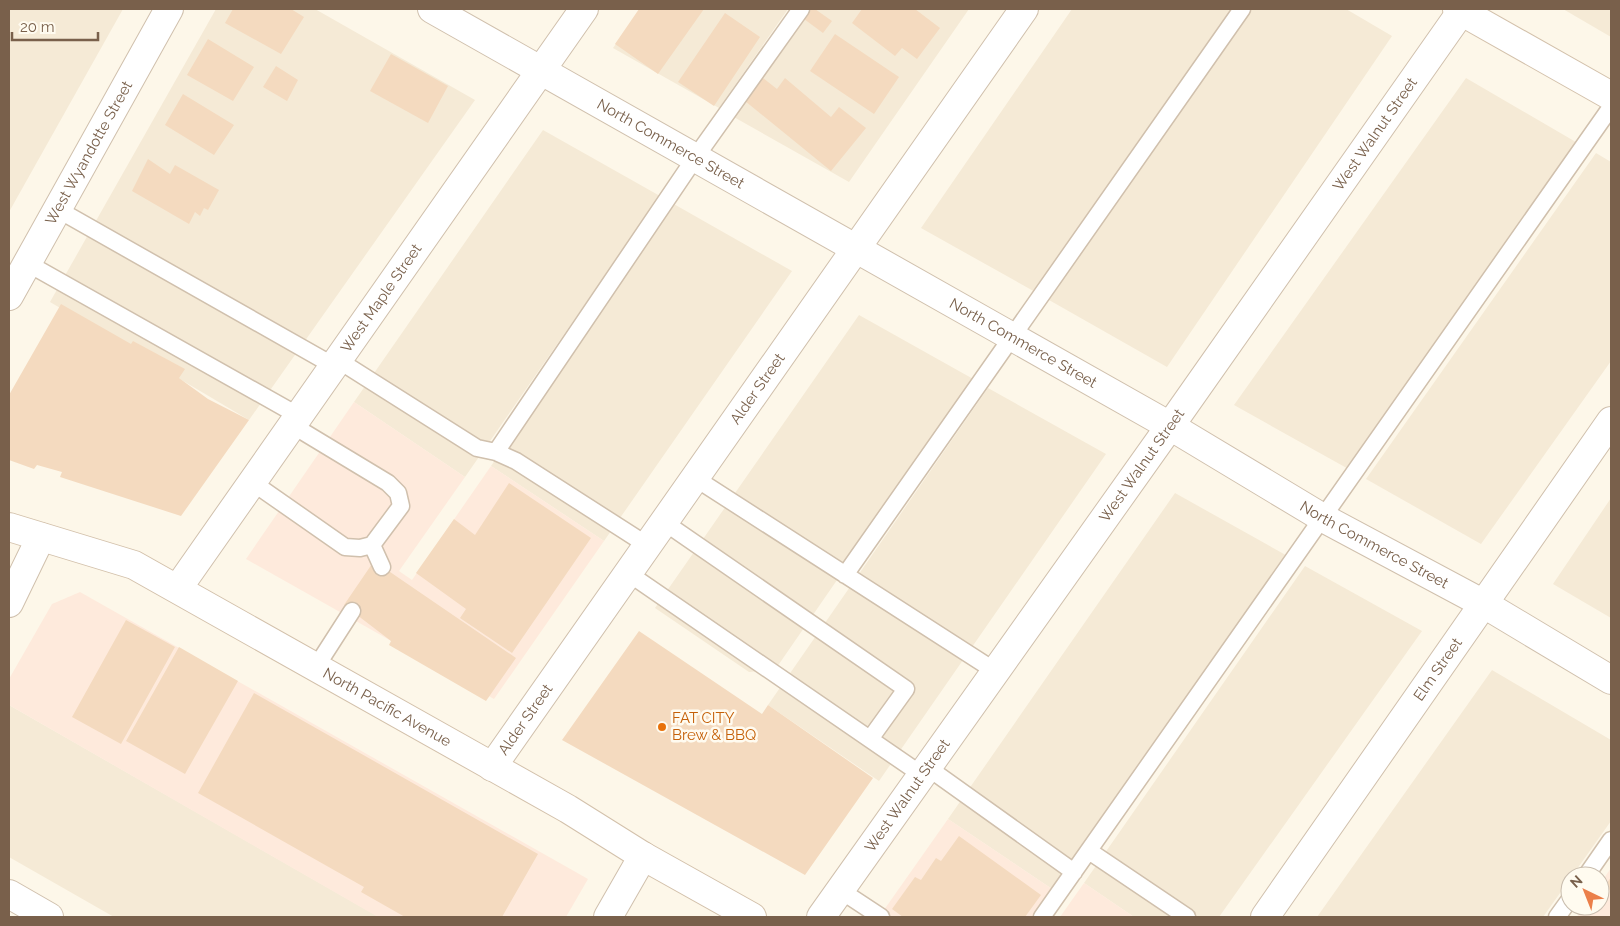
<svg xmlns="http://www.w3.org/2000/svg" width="1620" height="926" viewBox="0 0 1620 926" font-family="Raleway,sans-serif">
<rect width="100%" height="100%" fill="#fdf7e9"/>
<path fill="#f5ead6" d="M9 9H123L9 212Z
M216 9H315L475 100 249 420 50 302Z
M640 9H788L719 108 613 48Z
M807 9H969L849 182 732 116Z
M1072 9H1233L1037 293 921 228Z
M1251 9H1346L1392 36 1167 367 1049 300Z
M1563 9H1611V37Z
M1466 78 1581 145 1352 471 1234 405Z
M543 130 660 196 465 477 354 402Z
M1596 153 1611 162V361L1481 544 1366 479Z
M672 203 792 271 604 541 491 466Z
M859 315 975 380 777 667 774 670 749 672 655 608Z
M988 388 1106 454 879 781 768 705Z
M1175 493 1291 558 1058 893 948 819Z
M1611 498V618L1553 584Z
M1305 566 1422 631 1219 917H1134L1084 883Z
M1492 670 1611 740V821L1572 876H1570V879L1543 917H1317Z
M9 705 379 917H114L9 857Z"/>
<path fill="#feeadc" d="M354 402 465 477 399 571 412 580 491 466 604 541 494 699 246 559Z
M80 592 588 879 566 917H378L9 705V679L52 604Z
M948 819 1058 893 1041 917H879Z
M1611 868V917H1577L1585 906H1600V884Z
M1084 883 1134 917H1060Z"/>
<path fill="#f4dabf" d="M233 9H291L304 17 281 54 225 23Z
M639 9H704L658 74 615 44Z
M811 9H815L832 21 823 33 804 19Z
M862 9H915L940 28 917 59 902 48 895 56 852 23Z
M725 13 760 37 714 106 678 82Z
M835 34 899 77 874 114 810 71Z
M208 39 254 67 233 101 187 75Z
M391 54 448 86 428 123 370 91Z
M276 66 298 80 287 101 263 87Z
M763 78 777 89 785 78 831 117 839 107 866 128 831 171 745 101Z
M183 94 234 125 214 155 165 125Z
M148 159 170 174 175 165 219 190 208 210 204 208 200 216 195 212 189 224 132 191Z
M61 304 131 344 133 341 185 369 179 378 208 399 249 420 181 516 60 477 62 472 37 465 34 469 9 460V395Z
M509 483 591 538 512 653 460 618 466 609 416 573 454 519 475 535Z
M374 561 516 658 486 701 389 645 391 641 344 605Z
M126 620 175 647 121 744 72 717Z
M639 631 762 714 768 705 873 778 805 875 562 740Z
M179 647 238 681 185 774 126 741Z
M254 693 538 854 502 917H405L361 892 364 887 198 793Z
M959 836 1041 895 1025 917H903L892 909 915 877 921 880 936 858 941 861Z
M1611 877V891L1605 886Z"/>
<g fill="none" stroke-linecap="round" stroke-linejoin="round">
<g stroke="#d0c0ad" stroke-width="19">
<path id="lane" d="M57 209 334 366
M27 263 299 416
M338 360 477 448 496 452 516 461 647 545
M496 452 695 158 801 9
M695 478 995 671
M252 482 345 547 360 548 372 545 401 506 398 493 388 483 292 425
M664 522 906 689 870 739
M372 545 382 567
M628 573 922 775
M845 575 1242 9
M316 667 352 611
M927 767 1074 872
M1089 851 1187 917
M1586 876 1611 840
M840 890 881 917
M1042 917 1611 107
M1557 917 1570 899"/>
</g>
<g stroke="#d0c0ad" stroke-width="30">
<g id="street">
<path id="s1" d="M432 9 1170 426 1323 518 1484 604 1611 680"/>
<path id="s2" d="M9 296 169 9"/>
<path id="s3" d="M178 588 584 9"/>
<path d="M9 603 41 537"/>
<path id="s4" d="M492 767 1024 9"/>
<path d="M9 894 49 917"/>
<path d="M608 917 643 856"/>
<path id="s5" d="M821 917 1170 426 1463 9"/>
<path id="s6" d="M1265 917 1611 421"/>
</g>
</g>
<g stroke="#d3c1ab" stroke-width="30">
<g id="secondary">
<path d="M1457 9 1611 96"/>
<path id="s7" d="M9 527 134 565 568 809 643 856 752 917"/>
</g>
</g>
<use href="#lane" stroke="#fff" stroke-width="16"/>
<use href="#street" stroke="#fff" stroke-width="28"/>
<use href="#secondary" stroke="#fff" stroke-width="28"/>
</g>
<circle fill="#e8710a" stroke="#fffbf0" stroke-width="2" cx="662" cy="727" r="5"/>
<g text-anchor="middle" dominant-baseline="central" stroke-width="5" stroke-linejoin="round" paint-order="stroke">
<g font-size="15" fill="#79604b" stroke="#fffbf0">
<text stroke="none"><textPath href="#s5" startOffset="959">West Walnut Street</textPath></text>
<text stroke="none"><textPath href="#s1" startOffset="274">North Commerce Street</textPath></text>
<text stroke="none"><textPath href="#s2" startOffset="164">West Wyandotte Street</textPath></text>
<text stroke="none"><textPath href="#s3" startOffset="354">West Maple Street</textPath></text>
<text stroke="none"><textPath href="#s1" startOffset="679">North Commerce Street</textPath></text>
<text stroke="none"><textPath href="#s4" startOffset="462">Alder Street</textPath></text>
<text stroke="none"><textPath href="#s5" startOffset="554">West Walnut Street</textPath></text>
<text stroke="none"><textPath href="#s1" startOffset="1084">North Commerce Street</textPath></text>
<text stroke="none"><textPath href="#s6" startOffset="302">Elm Street</textPath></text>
<text stroke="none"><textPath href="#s7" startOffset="421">North Pacific Avenue</textPath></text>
<text stroke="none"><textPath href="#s4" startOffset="58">Alder Street</textPath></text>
<text stroke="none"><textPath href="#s5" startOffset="149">West Walnut Street</textPath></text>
</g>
<g font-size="15" fill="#c56008" stroke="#fffbf0" text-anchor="start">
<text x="672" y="718">FAT CITY<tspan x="672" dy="17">Brew &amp; BBQ</tspan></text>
</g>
</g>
<rect width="1620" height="926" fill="none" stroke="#79604b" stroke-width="20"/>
<g transform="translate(1585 891) rotate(317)"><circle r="24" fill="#fffbf0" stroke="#c9bdae"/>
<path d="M0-4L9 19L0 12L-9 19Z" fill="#eb7f4a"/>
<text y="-8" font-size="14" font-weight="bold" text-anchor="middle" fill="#79604b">N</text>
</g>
<path d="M12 32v8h86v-8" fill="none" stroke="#79604b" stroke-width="2.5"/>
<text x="20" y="32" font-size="15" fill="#79604b" stroke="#fffbf0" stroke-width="4" paint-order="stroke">20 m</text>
</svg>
